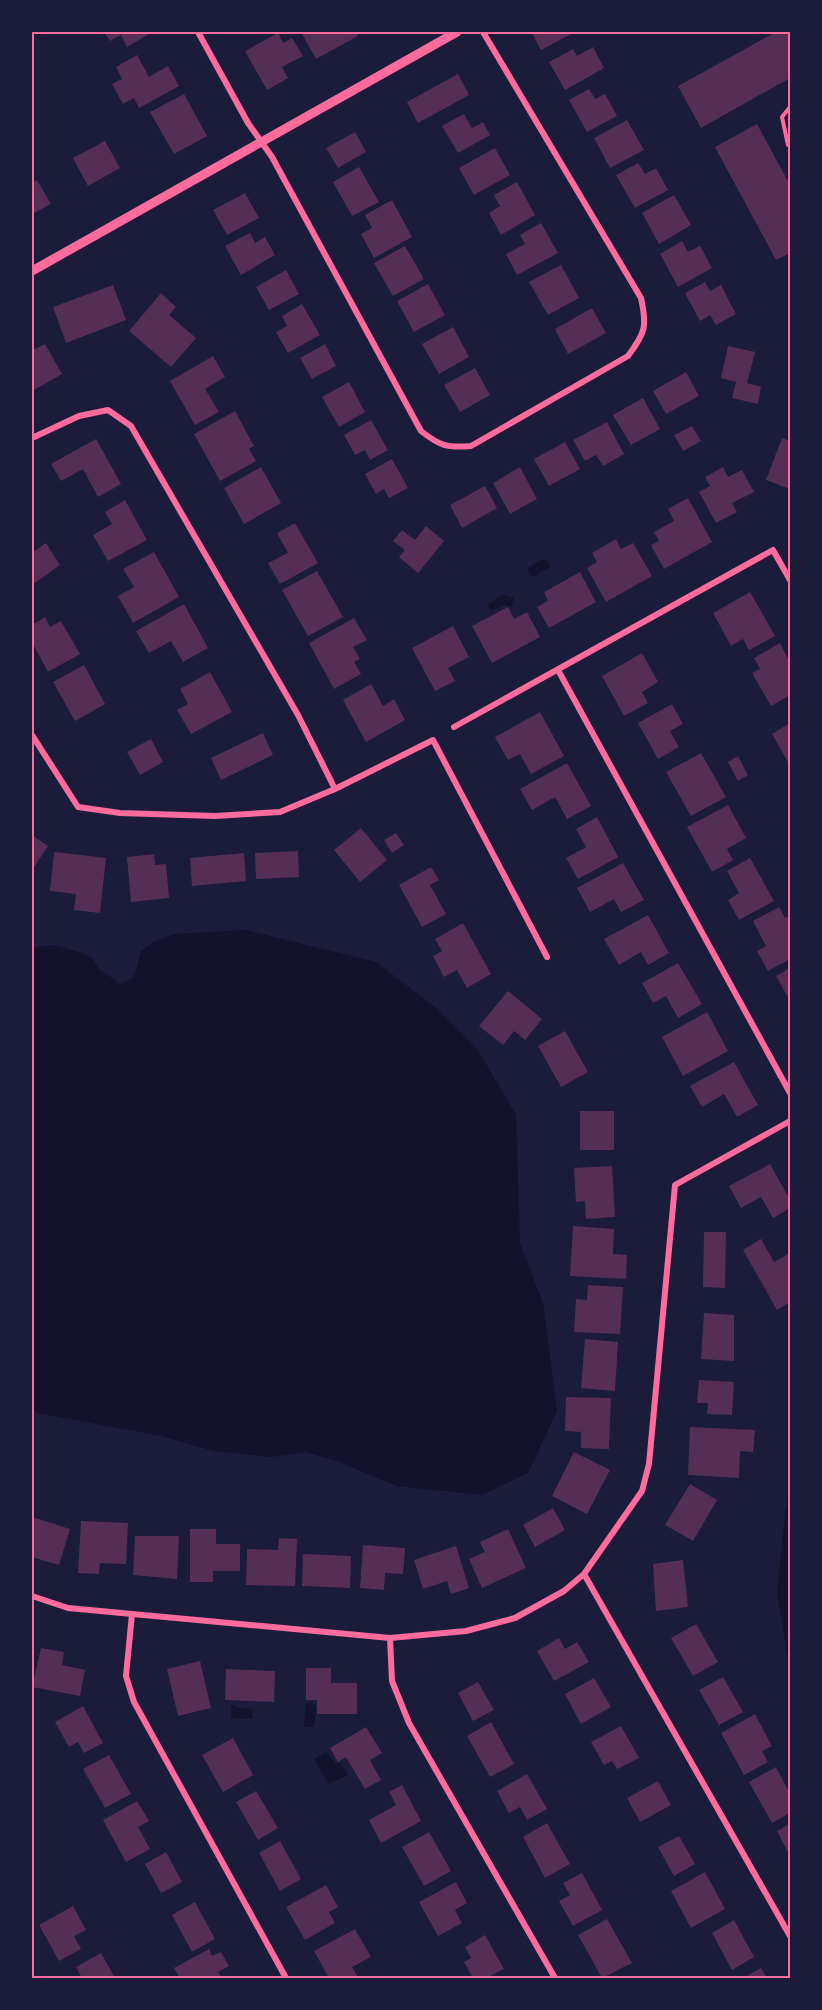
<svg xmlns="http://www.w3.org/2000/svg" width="822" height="2010" viewBox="0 0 822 2010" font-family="'Exo 2',sans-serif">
<rect width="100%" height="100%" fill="#1b1b3a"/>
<path fill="#12122b" d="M542 559 549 562V568L541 571 536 576 529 575 528 568Z
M502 595 514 598 511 607 504 605 492 611 488 605Z
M246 930 376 962 435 1007 478 1050 516 1115 520 1244 543 1303 557 1411 528 1473 482 1495 397 1486 337 1461 305 1452 271 1457 214 1451 161 1436 37 1413 32 1406V948L53 945 83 953 92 958 98 968 120 984 134 978 141 951 153 942 174 934Z
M790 1492V1659L787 1654 777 1593 785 1512Z
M309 1703H312L316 1707 314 1727H304L306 1705Z
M231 1705H234L235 1707 253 1709 252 1719 231 1718Z
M326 1752 336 1764 341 1763 348 1775 329 1784 314 1759Z"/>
<path fill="#542f53" d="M104 32H148L149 34 127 47 121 35 110 41Z
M301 32H356L358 36 316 59Z
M531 32H575L541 50Z
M776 32H790V78L701 128 678 86Z
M278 33 283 43 292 38 303 56 282 67 288 78 267 90 245 51Z
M593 47 604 68 565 90 549 62 573 49 577 56Z
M137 55 149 77 168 66 179 86 139 108 134 98 123 104 112 84 122 79 116 67Z
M458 74 469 95 418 123 407 102Z
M589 89 595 99 605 94 617 116 587 132 569 100Z
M184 94 207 136 174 154 150 112Z
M464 114 472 128 483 122 490 135 458 153 442 126Z
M627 120 644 150 610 168 594 138Z
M757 124 790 185V253L776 260 715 147Z
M355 132 366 152 338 168 326 148Z
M105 141 120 168 88 186 73 158Z
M495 148 510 175 474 195 459 168Z
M638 163 645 174 656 168 668 190 635 208 616 175Z
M359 167 379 202 352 216 333 182Z
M37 180 51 204 32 214V183Z
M517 182 535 215 501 235 489 213 500 206 494 195Z
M245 193 259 218 227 235 213 210Z
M674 195 691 225 659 244 642 213Z
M392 200 412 237 374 258 361 234 372 228 365 215Z
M541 223 558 253 517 275 506 254 525 244 520 235Z
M250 233 255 243 265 237 275 255 241 275 225 246Z
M682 241 688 252 700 246 712 268 678 287 660 254Z
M405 246 424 279 393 296 374 263Z
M561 265 579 298 548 315 529 282Z
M286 270 299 294 269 310 256 287Z
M705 282 710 291 721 285 736 314 716 325 710 315 700 321 685 293Z
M428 284 445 315 414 332 397 301Z
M113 285 126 320 66 343 53 307Z
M161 293 176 307 169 315 196 338 171 367 129 331Z
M302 304 320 335 288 353 276 332 287 326 282 316Z
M592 308 606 333 568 354 555 329Z
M453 327 469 357 439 374 422 344Z
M45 344 62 374 32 391V347L33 350Z
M325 344 336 366 312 379 300 358Z
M728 346 755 352 747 383 761 387 758 404 732 398 736 382 721 378Z
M213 356 225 377 205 389 219 412 195 425 170 381Z
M475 368 490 395 460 412 444 385Z
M686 372 699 396 666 414 653 391Z
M349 382 365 412 339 427 322 397Z
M643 398 660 429 631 445 613 415Z
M235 411 254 446 249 449 256 461 220 481 194 434Z
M371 420 388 450 370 460 365 450 355 455 344 435Z
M607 422 624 454 603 466 596 455 585 461 573 440Z
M692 426 701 441 683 451 674 435Z
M782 438 790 441V489L766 480Z
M96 439 121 484 98 497 83 469 61 481 51 464Z
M565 442 580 469 549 486 534 459Z
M392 459 408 488 389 498 384 489 376 494 365 474Z
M261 467 281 503 244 524 224 488Z
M520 467 537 499 510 514 493 483Z
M723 467 728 477 742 470 754 492 732 503 737 512 716 523 699 492 710 486 705 477Z
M485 486 497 508 462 528 450 505Z
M688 498 712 542 664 569 651 545 659 541 654 532 674 521 668 509Z
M125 500 147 540 108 561 93 535 112 524 105 512Z
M295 523 318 563 280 584 268 563 288 553 277 533Z
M426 526 444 541 418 573 399 557 405 550 393 541 402 530 415 540Z
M616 539 621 549 633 543 652 576 606 602 587 568 597 562 592 553Z
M46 543 60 565 32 585V553Z
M154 552 179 597 133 623 118 596 134 587 123 569Z
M317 571 343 617 308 636 282 590Z
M580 572 596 602 549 628 537 607 548 601 544 592Z
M750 592 775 636 749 650 743 639 731 646 713 613Z
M184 604 208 648 183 662 171 641 149 653 136 631Z
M508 607 514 619 527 612 540 637 492 663 472 626Z
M45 617 50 627 61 621 80 654 48 672 32 642V625Z
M354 618 367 640 353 647 360 659 354 662 361 674 334 689 309 643Z
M453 626 469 657 448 668 455 681 435 691 412 648Z
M780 643 790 663V695L771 706 752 673 760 669 754 658Z
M642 653 658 682 642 692 648 703 624 716 602 676Z
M84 665 105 704 75 721 53 682Z
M210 672 232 712 191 734 177 710 188 704 180 689Z
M371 684 383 706 394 699 405 720 366 742 343 700Z
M672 704 683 724 670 731 679 747 658 759 638 723Z
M540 712 564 756 531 774 520 754 508 760 495 737Z
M790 723V761L788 762 772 734Z
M263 733 273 755 221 780 211 758Z
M151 739 163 762 140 775 127 752Z
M701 753 726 797 691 816 666 772Z
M738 756 748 775 738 781 728 762Z
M567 763 591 806 567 819 555 797 532 810 520 789Z
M728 805 746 838 727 849 733 860 712 872 687 827Z
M597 817 618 857 578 879 566 858 586 847 576 829Z
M361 828 387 860 360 882 334 850Z
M396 833 404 845 392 853 384 840Z
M32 835 48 846 32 870Z
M298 851 299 877 256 879 255 853Z
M54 852 106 858 100 913 74 910 76 894 50 891Z
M244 853 246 881 192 886 190 858Z
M154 854 155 865 166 864 169 898 131 902 127 857Z
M750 858 774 901 739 920 728 900 739 893 727 871Z
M623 863 644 900 621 912 614 899 590 912 577 888Z
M431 867 439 880 430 885 446 914 422 927 399 885Z
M779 907 785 918 790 915V959L768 971 757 951 766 946 753 921Z
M648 915 669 953 648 965 641 952 619 965 604 939Z
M463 923 491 974 467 988 457 970 444 977 433 956 442 951 435 939Z
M678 963 702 1004 678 1018 666 996 653 1003 642 983Z
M790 968V1001L776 976Z
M508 991 542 1019 525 1040 514 1031 503 1045 479 1026Z
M707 1012 728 1051 683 1076 662 1037Z
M565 1031 588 1072 561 1087 538 1046Z
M734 1062 758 1105 737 1117 724 1094 702 1107 690 1086Z
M580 1111H614V1150H580Z
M770 1164 790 1200V1208L773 1218 761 1197 741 1208 729 1186Z
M612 1166 615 1217 586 1219 585 1201 576 1202 574 1168Z
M573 1226 614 1229 613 1254 627 1255 626 1279 570 1276Z
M704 1232H726L725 1288 703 1287Z
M761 1239 774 1262 790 1253V1302L777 1310 743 1250Z
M588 1285 623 1287 620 1334 574 1332 576 1299 587 1300Z
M704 1313 734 1315V1361L701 1359Z
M585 1339 618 1342 615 1391 581 1388Z
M699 1380 734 1382 732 1415 707 1414 708 1403H697Z
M566 1397 611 1398 609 1449 581 1448V1432L565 1431Z
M690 1427 755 1430 753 1452 740 1451 739 1478 688 1475Z
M574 1452 610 1470 587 1514 552 1496Z
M690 1484 717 1500 693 1541 665 1525Z
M553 1508 565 1530 535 1547 523 1525Z
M32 1517 70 1529 59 1565 32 1557Z
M81 1521 128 1523 126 1564 100 1563 99 1574 78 1573Z
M190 1529H216V1544H240V1571H213V1582H190Z
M508 1529 526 1568 482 1588 469 1559 485 1552 480 1542Z
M135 1536H179L177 1579 133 1575Z
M279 1538 297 1539 295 1586 246 1585 247 1549 278 1550Z
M363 1545 405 1548 403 1574 385 1573 384 1590 360 1588Z
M456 1546 469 1588 451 1594 447 1581 423 1589 414 1560Z
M303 1554 351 1556 350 1588 302 1586Z
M683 1560 688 1607 656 1611 653 1564Z
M696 1624 718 1662 693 1676 671 1638Z
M559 1638 565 1649 577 1642 589 1662 554 1681 537 1651Z
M41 1648 64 1652 62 1665 85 1670 80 1696 32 1687Z
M200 1661 211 1708 178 1716 167 1669Z
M306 1668H331V1683H357V1714H317V1700H306Z
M226 1669 275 1671 274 1702 225 1700Z
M723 1677 743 1712 719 1725 699 1690Z
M594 1678 611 1707 581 1724 565 1694Z
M478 1682 494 1710 473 1721 458 1693Z
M83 1706 103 1743 84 1753 78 1742 69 1747 55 1722Z
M755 1714 772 1746 762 1751 768 1762 744 1775 721 1733Z
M491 1722 514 1764 490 1777 467 1736Z
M621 1726 639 1758 617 1769 612 1761 604 1765 591 1742Z
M366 1727 382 1753 370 1760 381 1780 365 1789 346 1757 338 1762 330 1748Z
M233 1738 253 1775 223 1792 202 1755Z
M109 1755 131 1794 105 1808 83 1769Z
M776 1767 790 1794V1813L772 1823 749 1782Z
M527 1774 547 1809 527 1820 520 1807 509 1813 497 1791Z
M658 1781 671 1805 640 1822 627 1798Z
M402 1785 421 1821 381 1843 369 1820 396 1805 389 1792Z
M256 1791 278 1828 258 1840 236 1802Z
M137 1801 149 1821 138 1827 150 1849 126 1862 103 1820Z
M547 1823 570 1864 545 1878 523 1837Z
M790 1824V1856L777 1831Z
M429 1832 451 1871 424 1886 402 1847Z
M679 1836 695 1864 674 1876 658 1847Z
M280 1841 301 1879 280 1891 259 1853Z
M166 1852 182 1882 161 1893 145 1864Z
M705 1872 725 1909 691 1928 671 1891Z
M582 1873 602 1910 573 1926 559 1901 570 1895 563 1883Z
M456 1882 467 1903 455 1910 462 1923 438 1936 419 1902Z
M326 1885 338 1907 329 1912 335 1923 305 1940 286 1907Z
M195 1902 215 1939 192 1952 172 1915Z
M73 1906 86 1930 74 1936 81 1949 59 1961 39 1925Z
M607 1919 632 1963 602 1978 578 1935Z
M734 1920 754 1957 732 1970 712 1933Z
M355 1929 371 1957 352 1967 358 1977 356 1978H329L314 1951Z
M485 1935 504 1969 486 1978H473L464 1962 471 1958 465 1947Z
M209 1949 212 1956 221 1952 229 1966 218 1972 222 1978H180L174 1968Z
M101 1953 115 1978H82L76 1967Z
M761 1968 767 1978H743Z"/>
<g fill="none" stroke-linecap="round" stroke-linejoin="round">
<path stroke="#ff6b9d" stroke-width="4" d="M790 107 782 117 788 145 790 146"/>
<path stroke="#ff6b9d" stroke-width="6" d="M198 32 248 123 272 157 421 431C440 446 447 448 471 446L628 356C646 332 647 326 641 298L483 32
M32 438 79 416 108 410 131 426 298 715 335 789
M558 670 790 1093
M454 727 773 550 790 580
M32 735 78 807 120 813 215 816 280 812 335 789 433 740 547 957
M584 1574 790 1936
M32 1596 68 1608 390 1638 466 1631 515 1618 564 1591 584 1574 642 1491 649 1464 675 1185 790 1121
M132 1614 126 1676 134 1702 286 1978
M390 1638 392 1681 409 1723 555 1978"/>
<path stroke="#ff6b9d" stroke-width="9" d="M32 271 457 32"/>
</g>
<rect width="822" height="2010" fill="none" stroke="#1b1b3a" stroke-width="66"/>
<rect x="33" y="33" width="756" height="1944" fill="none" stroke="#ff6b9d" stroke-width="2"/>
</svg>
